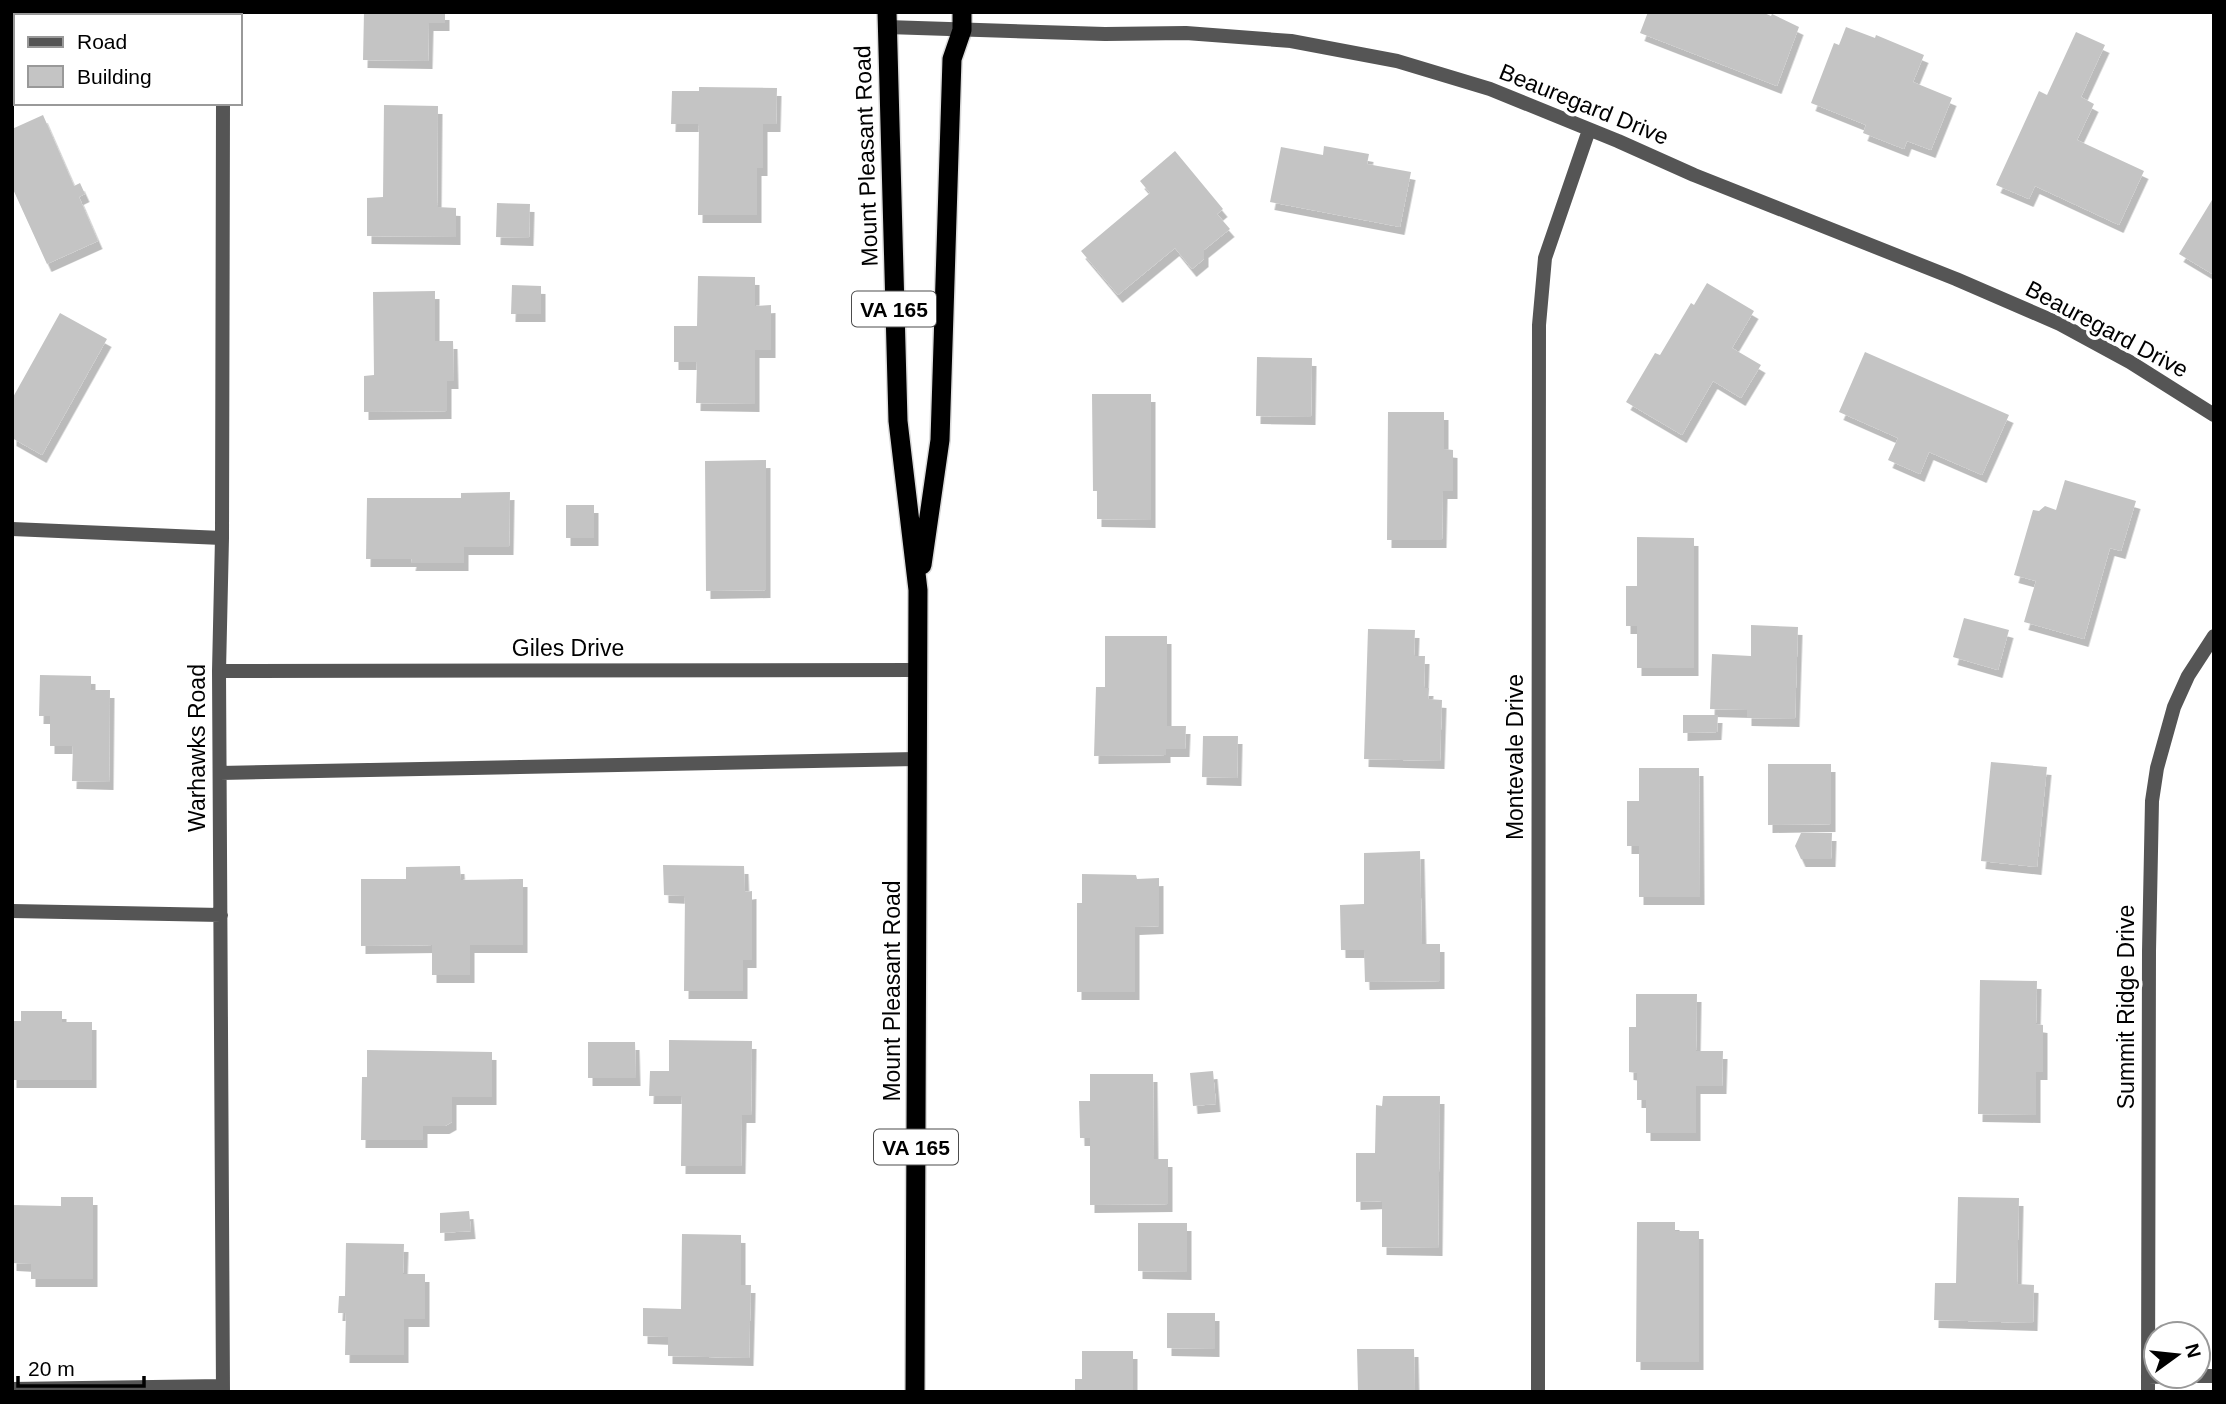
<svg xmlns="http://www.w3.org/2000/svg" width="2226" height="1404" viewBox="0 0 2226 1404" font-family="Helvetica,sans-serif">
<defs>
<filter id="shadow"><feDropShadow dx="4.5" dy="8" stdDeviation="0" flood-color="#0004"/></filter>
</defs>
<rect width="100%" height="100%" fill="#fff"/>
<path fill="#c4c4c4" filter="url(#shadow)" d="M364 12H445V23H429L428 61 363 60Z
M1648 12H1762L1771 16 1772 14 1799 27 1777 86 1640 33Z
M1846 27 1875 38 1876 35 1924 55 1913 82 1952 98 1931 150 1907 141 1904 149 1863 133 1866 125 1811 103 1834 43 1839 45Z
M2076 32 2105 45 2081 97 2094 104 2077 140 2144 171 2119 225 2035 186 2029 199 1996 185 2039 91 2047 95Z
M699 87 777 88 776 124H763V168H757V215H698L699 124H671L672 91H699Z
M384 105 438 106 437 207 456 208V237L367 236V198L383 197Z
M43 115 74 186 80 183 85 194 79 197 98 241 47 264 12 187V129Z
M1324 146 1369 154 1367 164 1411 172 1400 227 1270 202 1281 147 1323 155Z
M1175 151 1223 209 1217 214 1230 229 1204 250V259L1192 269 1175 248 1118 295 1081 251 1150 193 1140 181Z
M2212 200 2214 201V275L2179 254Z
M497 203 530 204 529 238 496 237Z
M698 276 755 277V306L771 305V350H755V404L696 403 697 362H674V326H697Z
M1707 283 1754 311 1732 348 1761 365 1741 398 1713 381 1682 435 1626 402 1655 353 1660 355 1691 303 1694 305Z
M512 285 541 286V314H511Z
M435 291V341H453L454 381H447V411L364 412V376L374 375 373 292Z
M60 313 107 339 42 455 12 438V399Z
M1865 352 2009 415 1982 475 1929 452 1920 474 1888 460 1898 438 1839 412Z
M1257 357 1312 358 1311 417 1256 416Z
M1092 394H1151V520L1097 519V491H1093Z
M1388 412H1444V449L1453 450V491H1443L1442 540H1387Z
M766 460V590L706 591 705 461Z
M2065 480 2136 501 2121 551 2110 548 2084 639 2024 622 2036 581 2014 575 2033 510 2039 511 2045 506 2056 510Z
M510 492 509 547H464V563H411L412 559H366L367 498H461V493Z
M566 505H594V538H566Z
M1637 537 1694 538V668H1637V626H1626V586H1637Z
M1964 618 2009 630 1998 670 1953 657Z
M1751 625 1798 627 1795 719 1747 718V710L1710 709 1712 654 1751 656Z
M1368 629 1415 630 1414 656H1425L1424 688H1429L1428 699 1442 700 1440 761 1364 759Z
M1105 636H1167V726H1186L1185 749H1166V755L1094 756 1096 687H1105Z
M40 675 91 676V690H110L109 782 72 781 73 746H50V716H39Z
M1683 715H1718L1717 732 1683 733Z
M1203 736H1238L1237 778 1202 777Z
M1991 762 2047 767 2037 867 1981 861Z
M1768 764H1831V824L1768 825Z
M1639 768H1699L1700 897H1639V846H1627V801H1639Z
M1801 833H1832L1831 859H1801L1795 846Z
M1420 851 1422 944H1440V981L1365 982 1364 950H1341L1340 905 1364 904V853Z
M663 865 744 866 745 892 752 891V960H743V991H684L685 896 664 895Z
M460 866 461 880 523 879V945H470V975H432V945L361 946V879H406V867Z
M1082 874 1136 875 1137 879 1159 878V926L1135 927V992H1077V903H1082Z
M1980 980 2037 981 2036 1024 2043 1025V1072H2036V1115L1978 1114Z
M1636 994H1697L1696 1051H1723L1722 1086H1696V1133H1646V1100H1637V1073L1629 1072V1027H1636Z
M21 1011H62V1022H92V1080H12V1021H21Z
M669 1040 752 1041 751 1115H742L741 1166H681L682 1096H649L650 1071H669Z
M588 1042H635L636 1078H588Z
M367 1050 492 1052V1097H452V1122L445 1126H423V1140H361L362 1077H367Z
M1213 1071 1216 1104 1193 1106 1190 1073Z
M1090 1074H1153L1154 1159H1168V1204L1090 1205V1138H1080L1079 1101H1090Z
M1383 1096H1440L1438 1248 1382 1247V1201L1356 1202V1153H1375L1376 1105 1382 1106Z
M61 1197H93V1279H31V1264L12 1263V1205L61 1206Z
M1958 1197 2019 1198 2017 1284 2034 1285 2033 1323 1934 1320 1935 1283H1956Z
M469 1211 471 1231 440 1233V1213Z
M1637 1222H1675V1231H1699V1362H1636Z
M1138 1223H1187V1272L1138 1271Z
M682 1234 741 1235V1285H751L749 1358 668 1356V1337L643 1336V1308L681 1309Z
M346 1243 404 1244 403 1274H425V1319H404V1355H345L346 1313H338L339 1296H345Z
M1167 1313H1215V1349L1167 1348Z
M1357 1349H1414L1415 1392H1358Z
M1082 1351H1133V1392H1075V1379H1082Z"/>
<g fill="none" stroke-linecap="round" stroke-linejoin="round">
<g stroke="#dbdbdb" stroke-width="22">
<path id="trunk" d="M887 12 898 421 918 590 915 1392
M922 565 940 440 952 59 962 30V12"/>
</g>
<path stroke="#555" stroke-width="14" d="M223 16V12
M887 27 1105 34 1186 33 1291 41 1397 61 1490 89 1618 141 1694 175 1956 279 2060 324 2130 362 2214 415
M12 39H16
M12 529 222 538
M219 671 917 670
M220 773 916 759
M12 911 221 915
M2198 1376H2214
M2148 1377 2189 1376
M12 1389 223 1386
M223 1392 219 671 222 538 223 103
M1538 1392 1539 325 1545 258 1589 130
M2148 1392 2149 951 2152 801 2157 768 2174 707 2188 676 2214 636"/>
<use href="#trunk" stroke="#000" stroke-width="19"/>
</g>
<g text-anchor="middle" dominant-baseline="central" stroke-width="7" stroke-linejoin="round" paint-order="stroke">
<g fill="#fff" stroke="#4c4c4c" stroke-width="2">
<rect x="852" y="291.5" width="84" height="35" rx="5"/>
<rect x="874" y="1129.5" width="84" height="35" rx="5"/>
</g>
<g font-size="21" font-weight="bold" fill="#000">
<text x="894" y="309">VA 165</text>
<text x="916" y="1147">VA 165</text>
</g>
<g font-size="23" fill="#000" stroke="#fff">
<text transform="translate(1584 104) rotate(22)">Beauregard Drive</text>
<text transform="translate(866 156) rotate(-92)">Mount Pleasant Road</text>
<text transform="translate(2107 329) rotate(28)">Beauregard Drive</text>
<text x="568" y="648">Giles Drive</text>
<text transform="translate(197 748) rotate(-90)">Warhawks Road</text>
<text transform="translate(1515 757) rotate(-90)">Montevale Drive</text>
<text transform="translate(892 991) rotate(-90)">Mount Pleasant Road</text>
<text transform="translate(2126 1007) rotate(-90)">Summit Ridge Drive</text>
</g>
</g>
<rect width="2226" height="1404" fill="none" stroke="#000000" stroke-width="28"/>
<rect x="14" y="14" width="228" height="91" fill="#ffffff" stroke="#999999" stroke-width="2"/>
<rect x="28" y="37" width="35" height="10" fill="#555555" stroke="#999999" stroke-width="2"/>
<text x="77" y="49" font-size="21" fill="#000000">Road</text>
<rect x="28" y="66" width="35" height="21" fill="#c4c4c4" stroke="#999999" stroke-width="2"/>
<text x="77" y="84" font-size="21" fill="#000000">Building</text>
<g transform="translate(2177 1355) rotate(75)"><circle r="33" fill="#ffffff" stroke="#999999" stroke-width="2"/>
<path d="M0-5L12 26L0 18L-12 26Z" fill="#000000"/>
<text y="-10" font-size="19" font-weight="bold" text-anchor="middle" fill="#000000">N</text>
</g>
<path d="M18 1376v10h126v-10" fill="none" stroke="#000000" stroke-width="3.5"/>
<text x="28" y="1376" font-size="21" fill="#000000" stroke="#ffffff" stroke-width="5" paint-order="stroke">20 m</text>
</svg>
